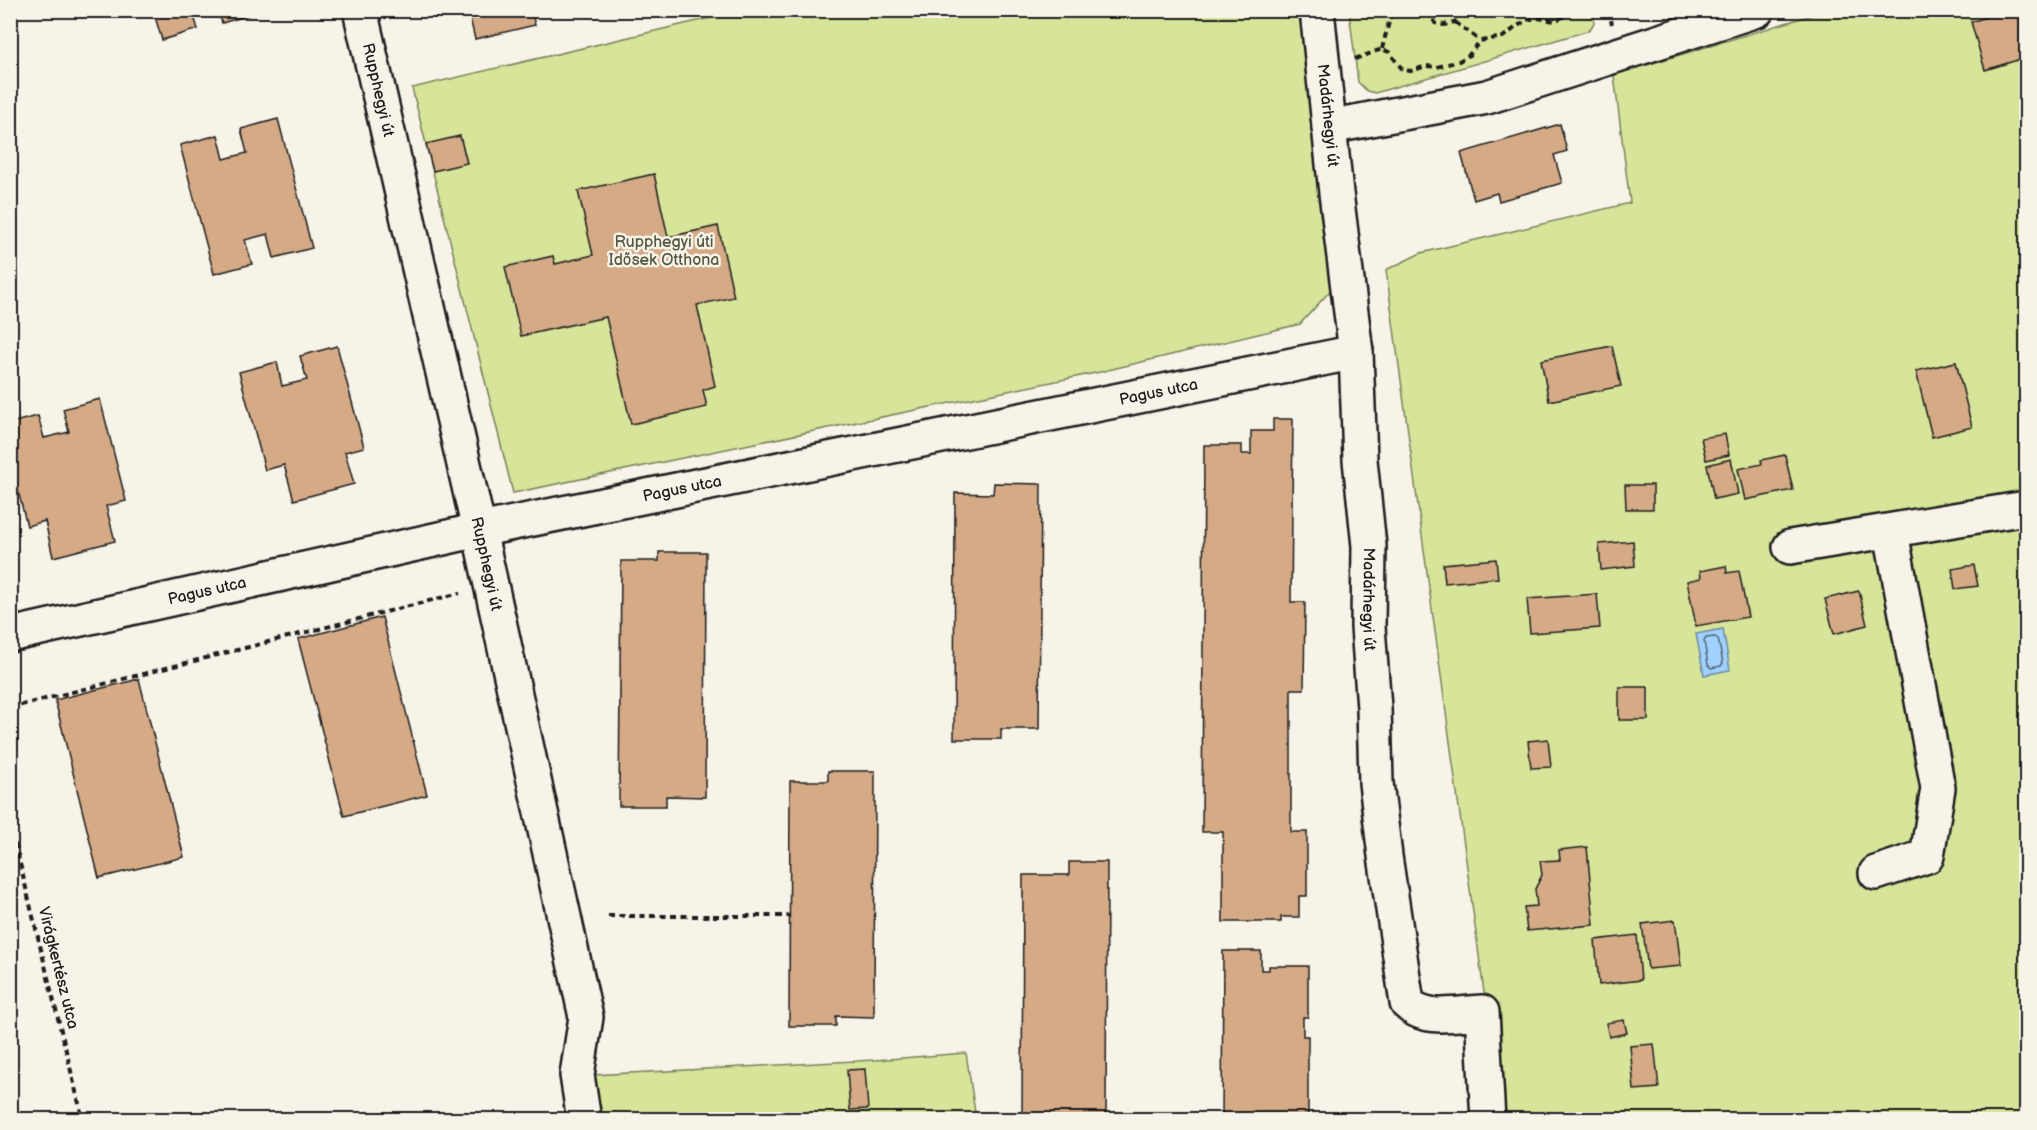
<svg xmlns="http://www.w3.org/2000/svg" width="2037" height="1130" viewBox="0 0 2037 1130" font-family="'Balsamiq Sans',sans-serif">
<rect width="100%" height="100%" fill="#f7f3e8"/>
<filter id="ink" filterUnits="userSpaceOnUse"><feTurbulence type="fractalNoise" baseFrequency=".0167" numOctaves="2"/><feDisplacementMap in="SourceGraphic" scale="12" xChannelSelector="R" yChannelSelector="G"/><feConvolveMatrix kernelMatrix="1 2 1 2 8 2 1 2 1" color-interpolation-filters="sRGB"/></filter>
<g filter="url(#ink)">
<path fill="#d6e599" stroke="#79805a" stroke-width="1.5" d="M1592 10C1595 19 1596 25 1587 31L1375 93 1367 91 1358 82 1349 11Z
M740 11H1300L1331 290 1300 324 1100 372 513 493 412 88Z
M1825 11H2026V1119H1496L1485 1000 1386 270 1421 253 1630 203 1614 75Z
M966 1053 976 1119H604L592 1075 875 1060Z"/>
<path fill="#a1d1fe" stroke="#6c89a4" stroke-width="1.5" d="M1723 629 1730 670 1704 675 1696 634Z"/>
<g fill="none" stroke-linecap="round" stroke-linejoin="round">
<path stroke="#516476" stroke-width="1.5" d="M1715 637 1718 639 1723 663 1721 666 1711 668 1708 665 1704 641 1706 638Z"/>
</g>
<path fill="#d5aa86" stroke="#1c1c1c" stroke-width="1.5" d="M153 10H192L198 29 162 40Z
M218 10H258L259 12 222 23Z
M468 10H531L535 25 475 39Z
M2026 10V48L2022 50 2024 58 1985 70 1971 22 2007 10Z
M278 119 312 248 274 258 268 234 245 240 252 264 214 274 180 145 218 135 224 159 247 153 241 129Z
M1560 124 1567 151 1554 155 1562 183 1499 201 1497 193 1474 200 1461 153Z
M460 136 467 163 433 171 426 144Z
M654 174 668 237 718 226 734 297 697 305 715 386 703 390 707 407 631 424 606 317 521 336 505 267 553 256 555 264 593 255 578 191Z
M337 346 364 447 345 452 354 484 294 500 284 465 265 470 239 372 277 362 282 386 307 380 300 356Z
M1612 346 1621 386 1549 401 1541 360Z
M1956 362 1972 427 1932 437 1916 371Z
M100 399 126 501 106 506 115 541 53 557 45 521 27 526 10 459V423L38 416 44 438 69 432 63 409Z
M1273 419H1293L1291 602H1305L1304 689H1291V832H1307V896H1299V917H1281V922H1223V832H1202L1204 445H1242V454H1251V431H1273Z
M1725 434 1729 455 1706 460 1701 438Z
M1785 455 1793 490 1745 500 1738 469 1762 464 1761 460Z
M1731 459 1738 494 1714 499 1707 465Z
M994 483 1041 484 1039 729H1001V739H954L955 493 993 494Z
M1625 485H1653V509H1626Z
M1633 541 1635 566 1601 570 1599 544Z
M659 552H706L705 797 666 796V806H619L621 561H659Z
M1496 559 1498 578 1445 583 1443 564Z
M1974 565 1978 586 1955 589 1952 569Z
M1726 566 1727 573 1739 571 1748 617 1696 626 1687 581 1701 578 1700 571Z
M1859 591 1867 625 1834 634 1825 599Z
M1597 594 1600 628 1530 633 1527 599Z
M382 617 427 795 344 816 298 639Z
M139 679 184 857 99 878 55 700Z
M1619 687H1648V720H1619Z
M2026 705V727H2024L2021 706Z
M1548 739 1551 767 1531 768 1528 741Z
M828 771H875L874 1017 836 1016V1026H789L790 781H828Z
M1587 847 1594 925 1527 931 1524 907 1537 906 1535 889 1542 875 1540 861 1560 860 1559 850Z
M1069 862H1107L1106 1120H1022L1023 875H1069Z
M1675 920 1681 966 1648 969 1642 924Z
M1637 935 1641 980 1599 985 1595 940Z
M1223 951H1261V970H1269V966H1308V1017H1303V1036H1308V1120H1222Z
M1624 1020 1627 1033 1609 1037 1606 1023Z
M1654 1044 1659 1088 1634 1090 1630 1046Z
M865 1069 868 1109 850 1110 847 1070Z"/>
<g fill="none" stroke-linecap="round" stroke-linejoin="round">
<g stroke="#1c1c1c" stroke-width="38">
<g id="minor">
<path id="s1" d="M360 10 479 530 586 1017 577 1075 584 1120"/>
<path id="s2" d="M1317 10 1336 193 1356 352 1360 460 1369 546 1368 627 1374 708 1376 783 1385 856 1407 1003C1426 1022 1457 1013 1482 1012L1488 1120"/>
<path d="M1329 127 1487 97 1757 10"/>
<path d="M1790 547 2026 508"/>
<path id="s3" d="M10 635 479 530 1356 352"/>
<path d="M1876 873 1927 856 1938 788 1891 532"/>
</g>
</g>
<path stroke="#1c1c1c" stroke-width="4" stroke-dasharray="6 4.5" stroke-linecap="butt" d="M1429 10 1435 23 1444 25 1455 22 1451 10
M1608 10 1612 24
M1455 22 1480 41
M1382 49 1392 10
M1355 59 1382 49 1389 52 1403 70 1411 71 1426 66 1437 67 1459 61 1469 55 1480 41 1503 37 1526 20 1538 18 1555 21 1563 17 1564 10
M10 708 460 593
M10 823 83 1120
M608 916H790"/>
<use href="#minor" stroke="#f7f3e8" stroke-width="33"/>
</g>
</g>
<g text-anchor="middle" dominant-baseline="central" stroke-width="5" stroke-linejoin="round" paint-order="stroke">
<g font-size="16" fill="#1c1c1c" stroke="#f7f3e8">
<text stroke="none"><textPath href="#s1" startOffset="82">Rupphegyi út</textPath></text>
<text stroke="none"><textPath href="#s2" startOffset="106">Madárhegyi út</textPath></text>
<text stroke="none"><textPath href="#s3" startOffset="1174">Pagus utca</textPath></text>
<text stroke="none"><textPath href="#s3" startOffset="688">Pagus utca</textPath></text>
<text stroke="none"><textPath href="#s1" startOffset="568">Rupphegyi út</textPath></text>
<text stroke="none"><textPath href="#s3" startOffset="202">Pagus utca</textPath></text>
<text stroke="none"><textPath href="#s2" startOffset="592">Madárhegyi út</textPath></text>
<text transform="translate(58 968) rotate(76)">Virágkertész utca</text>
</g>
<g font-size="16" fill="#545842" stroke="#f7f3e8">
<text x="664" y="242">Rupphegyi úti<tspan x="664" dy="18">Idősek Otthona</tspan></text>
</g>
</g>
<rect width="2037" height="1130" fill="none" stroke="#f7f3e8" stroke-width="36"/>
<rect x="18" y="18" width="2001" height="1094" fill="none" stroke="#1c1c1c" stroke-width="2" filter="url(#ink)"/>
</svg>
